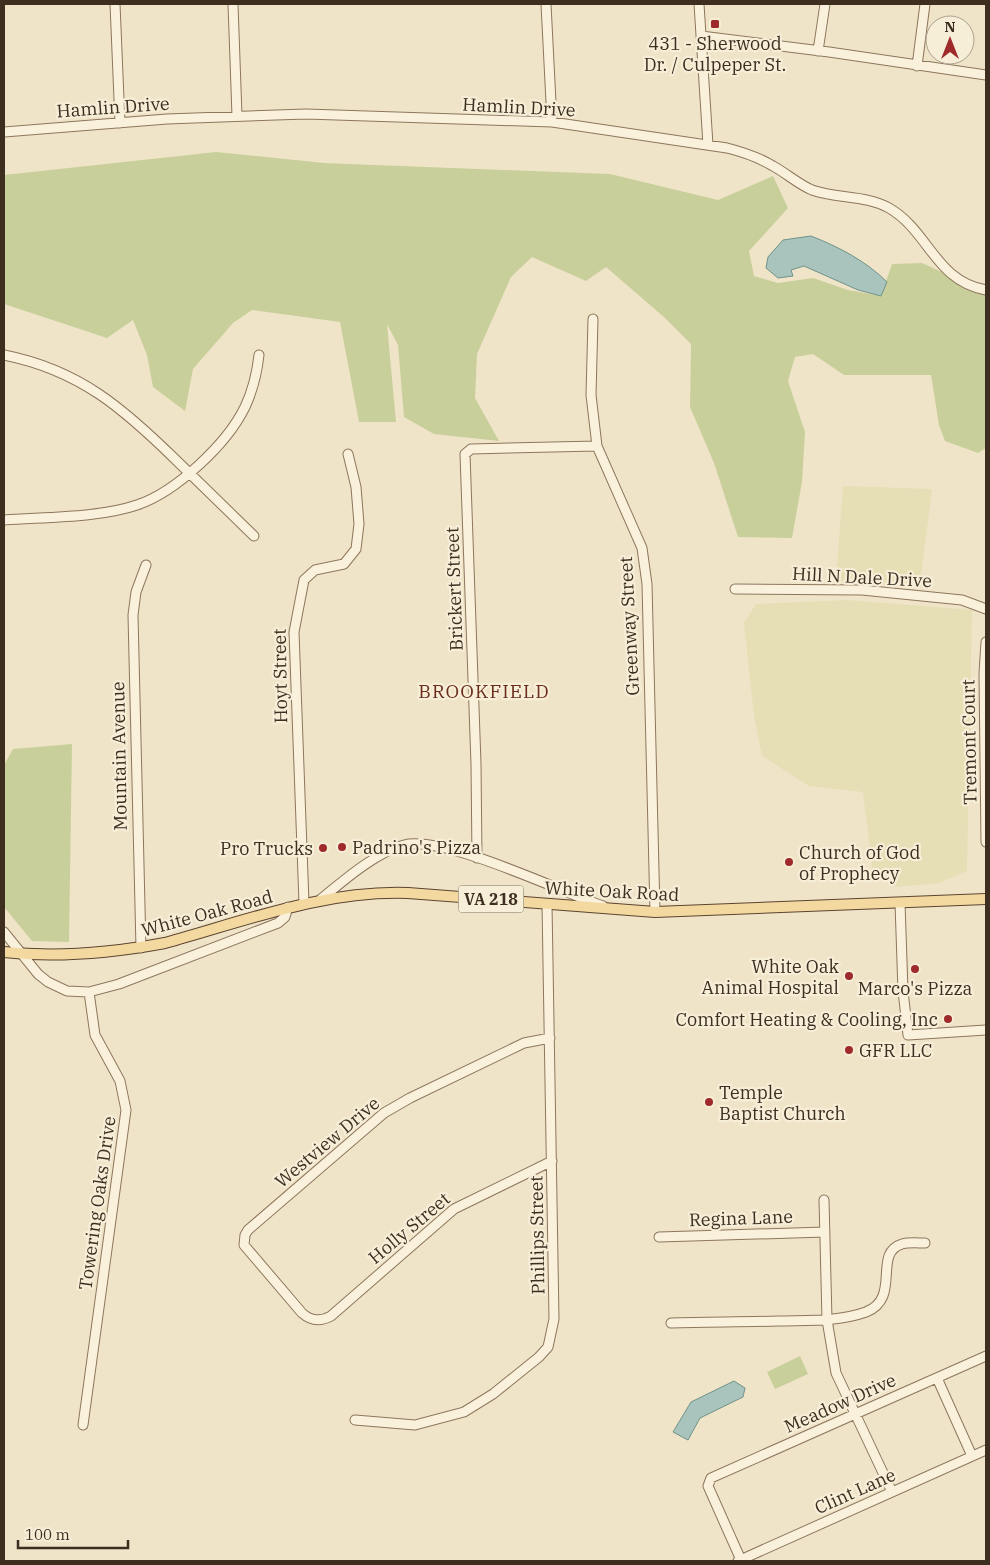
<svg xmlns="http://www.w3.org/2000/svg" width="990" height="1565" viewBox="0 0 990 1565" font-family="'IBM Plex Serif',serif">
<rect width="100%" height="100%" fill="#f0e4c8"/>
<path fill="#e6deb5" d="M843 486 932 489 920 584 836 581Z
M847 600 972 610 967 871 939 883 896 887 873 875 863 792 809 786 762 756 754 716 744 623 756 604Z"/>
<path fill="#c9cf9b" d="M216 152 324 163 610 174 718 200 773 176 788 208 749 251 754 276 778 283 813 278 848 290 881 296 892 264 922 263 986 292V448L978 453 945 441 939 425 931 375H844L813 354 795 357 788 381 805 432 802 482 792 538 738 537 714 463 690 407 691 344 665 318 606 267 586 281 532 257 511 277 477 354 475 398 499 441 434 434 404 417 398 345 387 324 396 422H359L340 322 252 310 233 323 193 369 185 411 153 387 147 355 133 320 107 338 4 304V175Z
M72 744 69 942 32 941 4 907V765L13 749Z
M800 1356 808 1374 775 1389 767 1372Z"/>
<path fill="#a9c4bc" stroke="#6f938a" d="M811 236C839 247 866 261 887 282L881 296 858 290 804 266 791 270 793 276 778 278 766 268 768 257 783 240Z
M734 1381 745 1388 743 1397 700 1418 688 1440 673 1432 691 1402Z"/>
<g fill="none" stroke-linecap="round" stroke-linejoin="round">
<g stroke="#8d765c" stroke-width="11">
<path id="minor" d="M115 4 120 123
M233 4 237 116
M546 4 552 122
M699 4 708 145
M701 36 829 52 986 75
M818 51 825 4
M917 66 925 4
M4 132 167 119 306 114 552 122 727 148C743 152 758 157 773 166 786 173 798 184 812 190 837 199 866 195 889 208 929 231 935 281 986 290
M593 319 591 395 597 446 642 548 647 584 655 912
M4 355C80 370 124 409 177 461 203 486 228 511 254 536
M4 520C44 517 99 518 137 505 176 492 227 444 245 407 253 390 257 373 259 355
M735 589 862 590 962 600 986 609
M986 642 984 673 986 842
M477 858 476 764 465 454 471 449 597 446
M321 899C343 881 376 852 404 845 444 835 559 891 603 906
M304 903 294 632 304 580 315 570 344 564 356 549 359 524 356 487 348 454
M900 903 903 991 908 1035 986 1030
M4 932 38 974 48 982 67 991 89 992 119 984 278 923 285 917 288 907
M141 948 133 615 136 592 146 565
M550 1038 524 1043 410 1098 384 1113 248 1230 245 1235 244 1245 302 1313C311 1321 320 1322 331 1316L454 1209 552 1161
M824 1200 827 1320 836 1373 892 1492
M659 1237 825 1232
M671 1323C707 1322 743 1322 778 1321 807 1320 838 1322 866 1312 902 1298 872 1253 902 1244 909 1242 918 1243 925 1243
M937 1378 972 1456
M355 1420 415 1425 464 1412 493 1394 539 1357 548 1347 554 1319 547 904
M83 1425 126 1110 120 1081 95 1035 89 992
M741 1560 708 1486 711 1478 986 1356
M738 1561 986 1450"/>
</g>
<g stroke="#5b4430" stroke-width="12">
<path id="major" d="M4 952C58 958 111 953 165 943 245 921 324 890 408 893L655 912 986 899"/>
</g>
<use href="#minor" stroke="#faf1dc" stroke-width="9"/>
<use href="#major" stroke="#f3d9a0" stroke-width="10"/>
</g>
<g fill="#9e2a2b" stroke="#f7eed8" stroke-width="2">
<rect x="710" y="19" width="10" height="10" rx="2.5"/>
<circle cx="342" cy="847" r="5"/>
<circle cx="323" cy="848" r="5"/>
<circle cx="789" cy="862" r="5"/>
<circle cx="915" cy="969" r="5"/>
<circle cx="849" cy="976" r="5"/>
<circle cx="948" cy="1019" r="5"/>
<circle cx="849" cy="1050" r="5"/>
<circle cx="709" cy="1102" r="5"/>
</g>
<g text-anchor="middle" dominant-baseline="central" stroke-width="4.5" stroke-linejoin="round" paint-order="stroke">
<rect fill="#f7eed8" stroke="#756857" stroke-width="1" x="458.5" y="885.5" width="65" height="27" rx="4"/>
<g font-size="16" font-weight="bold" fill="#3d2e20">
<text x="491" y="899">VA 218</text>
</g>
<g font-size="18" fill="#3d2e20" stroke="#f7eed8" text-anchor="start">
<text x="715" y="43" text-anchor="middle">431 - Sherwood<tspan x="715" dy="21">Dr. / Culpeper St.</tspan></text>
<text x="352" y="847">Padrino's Pizza</text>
<text x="313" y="848" text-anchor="end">Pro Trucks</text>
<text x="799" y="852">Church of God<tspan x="799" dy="21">of Prophecy</tspan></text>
<text x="839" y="966" text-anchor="end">White Oak<tspan x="839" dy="21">Animal Hospital</tspan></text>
<text x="915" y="988" text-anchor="middle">Marco's Pizza</text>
<text x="938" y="1019" text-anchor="end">Comfort Heating &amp; Cooling, Inc</text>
<text x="859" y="1050">GFR LLC</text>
<text x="719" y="1092">Temple<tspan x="719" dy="21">Baptist Church</tspan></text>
</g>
<g font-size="18" fill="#3d2e20" stroke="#f7eed8">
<text transform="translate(113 107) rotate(-4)">Hamlin Drive</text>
<text transform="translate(519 107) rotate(3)">Hamlin Drive</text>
<text transform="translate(862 577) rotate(3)">Hill N Dale Drive</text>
<text transform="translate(454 589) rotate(-92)">Brickert Street</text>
<text transform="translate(629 626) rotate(-93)">Greenway Street</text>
<text transform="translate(280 676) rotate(-91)">Hoyt Street</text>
<text transform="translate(969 742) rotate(-91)">Tremont Court</text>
<text transform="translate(119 756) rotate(-91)">Mountain Avenue</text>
<text transform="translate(612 891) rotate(3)">White Oak Road</text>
<text transform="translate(207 913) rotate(-15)">White Oak Road</text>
<text transform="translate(327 1142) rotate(-40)">Westview Drive</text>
<text transform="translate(97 1203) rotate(-82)">Towering Oaks Drive</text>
<text transform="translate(741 1218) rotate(-2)">Regina Lane</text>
<text transform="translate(409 1228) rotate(-40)">Holly Street</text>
<text transform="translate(537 1235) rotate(-91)">Phillips Street</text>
<text transform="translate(840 1403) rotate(-24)">Meadow Drive</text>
<text transform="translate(855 1491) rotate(-24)">Clint Lane</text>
</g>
<g font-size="19" letter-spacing="1" fill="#6b2e1e" stroke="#f7eed8">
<text x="484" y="691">BROOKFIELD</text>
</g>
</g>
<rect width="990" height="1565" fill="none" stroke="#3d2e20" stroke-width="10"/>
<g transform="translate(950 40)"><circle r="24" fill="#f7eed8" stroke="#ada18e"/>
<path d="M0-4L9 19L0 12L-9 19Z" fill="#9e2a2b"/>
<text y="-8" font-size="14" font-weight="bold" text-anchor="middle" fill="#3d2e20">N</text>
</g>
<path d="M18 1540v8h110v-8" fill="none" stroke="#3d2e20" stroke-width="2.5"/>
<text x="25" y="1540" font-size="15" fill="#3d2e20" stroke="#f7eed8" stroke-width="4" paint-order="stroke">100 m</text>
</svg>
